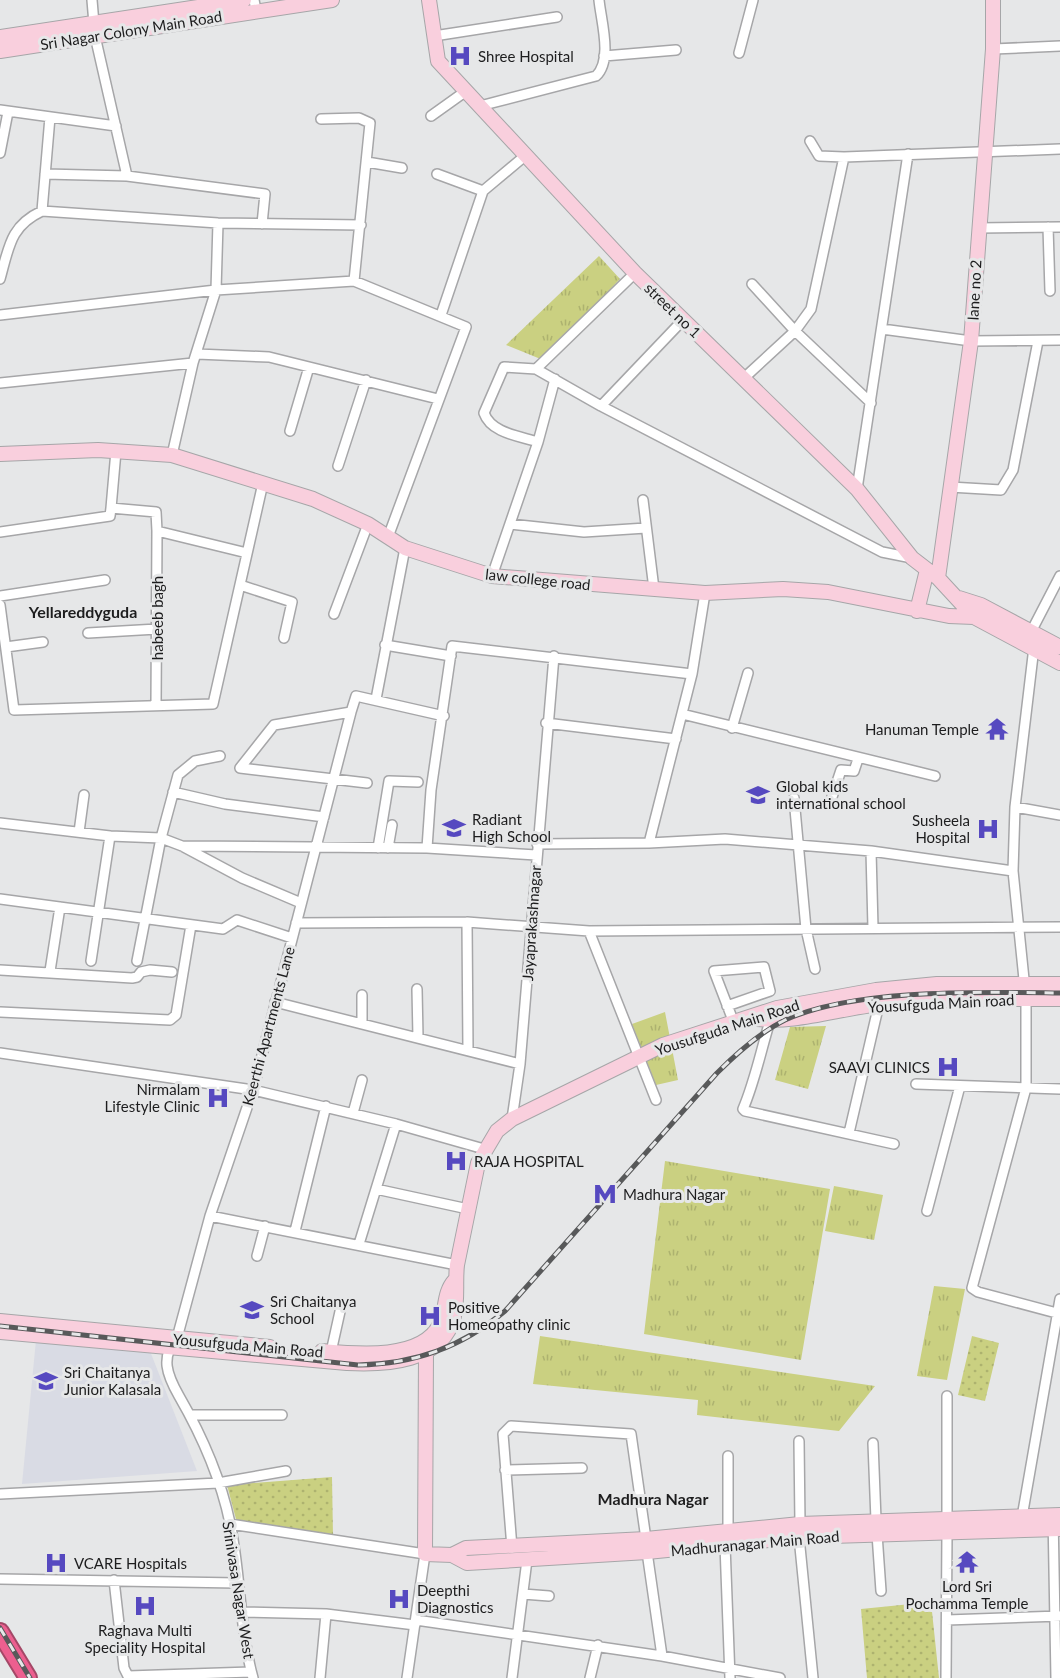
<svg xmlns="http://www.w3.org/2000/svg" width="1060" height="1678" viewBox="0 0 1060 1678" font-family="Lato,sans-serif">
<defs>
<pattern id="grass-dots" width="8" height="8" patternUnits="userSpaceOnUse" patternTransform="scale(1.5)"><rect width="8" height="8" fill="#cad081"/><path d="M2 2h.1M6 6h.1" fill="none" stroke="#adb26f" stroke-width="1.8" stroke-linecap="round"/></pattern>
<pattern id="park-tufts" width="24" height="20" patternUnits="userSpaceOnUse" patternTransform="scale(1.5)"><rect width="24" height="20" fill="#cad081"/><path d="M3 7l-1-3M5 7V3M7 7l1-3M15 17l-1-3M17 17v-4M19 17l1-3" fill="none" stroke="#adb26f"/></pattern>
</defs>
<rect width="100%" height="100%" fill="#e6e7e8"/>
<path fill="#d9dbe4" d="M36 1340 150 1351 197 1471 22 1484Z"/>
<path fill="url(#grass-dots)" d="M972 1336 999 1343 985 1401 958 1395Z
M332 1477 333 1536 237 1523 227 1485Z
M931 1602 939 1678H867L861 1609Z"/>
<path fill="url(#park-tufts)" d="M599 256 620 279 543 360 506 345Z
M665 1012 678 1080 656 1085 632 1024Z
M826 1026 808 1089 775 1080 790 1027Z
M665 1161 830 1189 801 1360 644 1334Z
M834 1186 883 1195 874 1240 825 1231Z
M934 1286 965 1289 947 1380 917 1376Z
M540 1336 875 1386 839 1431 697 1415 698 1400 533 1384Z"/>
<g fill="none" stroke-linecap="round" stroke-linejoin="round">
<g stroke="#a6a6a8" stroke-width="12">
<path id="street" d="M92 0 95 36 127 176
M254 0 256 10
M434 36 557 17
M993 49 1060 46
M739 53 753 0
M604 56 676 50
M480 106 596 76C613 60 601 21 599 0
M0 110 116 126
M431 116 466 91
M321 119 359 118 370 123 354 281
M810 141 819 156 844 157 1060 149
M0 153 8 112
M367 162 402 168
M45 174 127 176 265 194 262 224
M437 174 483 191
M42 211 218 223 361 225
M1048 227 1050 291
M978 228 1060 227
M0 279C9 247 10 226 42 211L50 117
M752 284 795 331 871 403
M0 315 216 290 354 281 466 327 388 537
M441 315 483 191 526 155
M882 329 971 341 1060 340
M197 354 269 357 438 399
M536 369 635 273
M744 378 795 331 811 309 844 157
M0 383 193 363
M601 406 683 320
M290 431 309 367
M538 442C519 436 491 433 484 413L504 367 536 369 601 406 882 552 912 558
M172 455 193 363 216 290 218 223
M338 466 366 380
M950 487 1001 490 1013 470 1038 341
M857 489 908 154
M643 500 654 589
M111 508 116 451
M510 524 584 532 646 528
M0 532 110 516 111 508 156 512 157 531 247 553
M492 576 538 442 555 379
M240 585 292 602 284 638
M0 596 105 580
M0 605 14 710 213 704 263 483
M334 614 368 524
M1032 630 1060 576
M88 633 157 629
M385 645 451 656
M6 647 43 642
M376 699 405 548
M156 705 157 531
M682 714 935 776
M546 723 676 739
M732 728 748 673
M240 768 274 725 351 712 356 696 444 716
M240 768 367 783
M173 792 225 804 324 817
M794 798 806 929 815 969
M830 803 841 770 854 771 858 759
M1015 807 1060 815
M0 823 110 836 161 838 182 846 242 878 301 903
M79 832 84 795
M649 843 692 674 705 593
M537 844 649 843 725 839 871 851 1013 871 1026 999V1088L972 1288 978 1292 1060 1314
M182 846 427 848 536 855
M378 848 389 781 418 782
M388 848 392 825
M427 848 431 790 452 646 692 674
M871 851 873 928
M1013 871 1015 807 1034 647
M0 899 223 929 237 920 292 938
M467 922 468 1050
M296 923 467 922 589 931 1060 927
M589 931 656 1100
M91 961 110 836
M137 961 161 838 178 775 195 761 220 756
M0 970 132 978 137 977 141 972 150 970 172 972
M50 971 60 907
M417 989 418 1037
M362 995V1023
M275 1002 520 1064
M727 1006 770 991 764 967 714 971 734 1023
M0 1012 170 1020 176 1015 191 925
M770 1021C761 1050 755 1081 743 1109L745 1111 894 1144
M0 1053 253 1090 396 1124 484 1149
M916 1084 1060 1089
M353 1113 362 1080
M512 1119 520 1064 554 656
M849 1133 879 1004
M376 1189 468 1209
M927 1211 960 1086
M210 1216 457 1265
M295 1231 326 1106
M359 1244 396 1124
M257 1256 265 1226
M331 1352 341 1307
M191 1415H282
M799 1441 800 1524
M873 1443 876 1520
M728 1456V1531
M505 1470 582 1468
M0 1494 218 1483 286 1471
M1053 1515 1056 1678
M1022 1517 1060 1299
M947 1519V1396
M230 1524 425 1554 407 1678
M877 1534 881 1591
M799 1537 813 1678
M725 1545 730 1678
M512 1548 503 1434 511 1426 631 1434 646 1539
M647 1552 662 1656
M0 1579 237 1583
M114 1580 124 1668 128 1676 251 1672
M523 1594 549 1596
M240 1612 326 1614 415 1625
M416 1620 662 1656 780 1678
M947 1620 1060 1616
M253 1678C239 1627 241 1574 230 1523 221 1480 201 1434 179 1396 167 1375 160 1357 177 1338L210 1216 253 1090 351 712
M320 1678 326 1614
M512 1678 527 1560
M590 1678 598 1645
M946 1678 947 1532"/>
</g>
<g stroke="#a6a6a8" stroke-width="16">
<path id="secondary" d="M429 0 438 61 635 273 857 489 912 558 938 578 974 617 1060 663
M0 37 244 0
M0 51 332 0
M0 454 98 450 172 455 313 499 368 524 405 548 492 576 705 593 783 589 828 592 949 616 974 617
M938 578 971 341 993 49V0
M959 598 981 605 1060 647
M917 611 927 570
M751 1018C795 1025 838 1008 882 1004 941 999 1001 999 1060 999
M0 1321 270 1347
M0 1332 347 1363C385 1365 443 1363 454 1316 458 1298 455 1282 457 1265L478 1163 497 1131 512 1119 663 1045 777 1008 876 990 937 984H1060
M322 1351C355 1354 422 1361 440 1324 447 1309 443 1293 455 1280
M426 1351 425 1554 452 1555 467 1563 647 1552 799 1537 1060 1529
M452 1555 466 1548 646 1539 800 1524 1060 1515"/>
</g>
<g stroke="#a44867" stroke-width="20">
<path id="highway" d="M0 1632 28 1678"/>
</g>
<use href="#street" stroke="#fff" stroke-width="9"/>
<use href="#secondary" stroke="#f9cfdd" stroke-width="14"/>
<use href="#highway" stroke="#ec5f8f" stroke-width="16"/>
<g stroke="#58595a" stroke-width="5">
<path id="rail" d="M0 1326 358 1365C415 1364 462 1347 505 1311L717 1073C737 1053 759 1033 785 1020 855 988 982 992 1060 993
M0 1628 30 1678"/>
</g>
<use href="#rail" stroke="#e6e7e8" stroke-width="3" stroke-dasharray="9" stroke-linecap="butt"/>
</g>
<defs>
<g id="hospital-bare" transform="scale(1.8)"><path d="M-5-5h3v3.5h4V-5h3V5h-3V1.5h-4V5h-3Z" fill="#5649c0" stroke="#e6e7e8" stroke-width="2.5" paint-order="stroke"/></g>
<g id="temple-bare" transform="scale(1.8)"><path d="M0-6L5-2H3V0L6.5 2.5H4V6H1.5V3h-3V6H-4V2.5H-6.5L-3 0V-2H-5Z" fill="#5649c0" stroke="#e6e7e8" stroke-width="2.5" paint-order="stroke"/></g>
<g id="university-bare" transform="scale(1.8)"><path d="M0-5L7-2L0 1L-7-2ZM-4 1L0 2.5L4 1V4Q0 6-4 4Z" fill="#5649c0" stroke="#e6e7e8" stroke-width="2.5" paint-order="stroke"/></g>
<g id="metro-bare" transform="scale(1.8)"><path d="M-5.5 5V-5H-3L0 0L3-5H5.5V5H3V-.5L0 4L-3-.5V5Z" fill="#5649c0" stroke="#e6e7e8" stroke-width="2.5" paint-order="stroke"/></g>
</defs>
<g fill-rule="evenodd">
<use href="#hospital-bare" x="460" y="56"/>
<use href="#temple-bare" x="997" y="729"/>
<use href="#university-bare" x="758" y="795"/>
<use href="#university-bare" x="454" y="828"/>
<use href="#hospital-bare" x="988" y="829"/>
<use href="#hospital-bare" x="948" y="1067"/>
<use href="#hospital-bare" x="218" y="1098"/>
<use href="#hospital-bare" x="456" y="1161"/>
<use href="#metro-bare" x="605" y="1194"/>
<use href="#university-bare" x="252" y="1310"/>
<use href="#hospital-bare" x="430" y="1316"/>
<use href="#university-bare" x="46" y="1381"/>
<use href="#temple-bare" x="967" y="1562"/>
<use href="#hospital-bare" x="56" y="1563"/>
<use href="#hospital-bare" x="399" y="1599"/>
<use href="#hospital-bare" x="145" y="1606"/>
</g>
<g text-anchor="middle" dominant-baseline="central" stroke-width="6" stroke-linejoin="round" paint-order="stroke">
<g font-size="15" fill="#1d1d1e" stroke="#e6e7e8">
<text transform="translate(131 30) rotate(-9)">Sri Nagar Colony Main Road</text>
<text transform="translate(974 290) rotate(-87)">lane no 2</text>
<text transform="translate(673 310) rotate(44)">street no 1</text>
<text transform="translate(538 579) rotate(6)">law college road</text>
<text transform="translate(157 618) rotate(-90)">habeeb bagh</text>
<text transform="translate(531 923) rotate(-86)">Jayaprakashnagar</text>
<text transform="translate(941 1003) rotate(-3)">Yousufguda Main road</text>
<text transform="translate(268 1026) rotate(-75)">Keerthi Apartments Lane</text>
<text transform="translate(727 1027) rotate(-18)">Yousufguda Main Road</text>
<text transform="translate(248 1345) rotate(5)">Yousufguda Main Road</text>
<text transform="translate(755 1543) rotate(-5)">Madhuranagar Main Road</text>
<text transform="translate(239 1590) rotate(81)">Srinivasa Nagar West</text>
</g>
<g font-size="15" fill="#1d1d1e" stroke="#e6e7e8" text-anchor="start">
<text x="478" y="56">Shree Hospital</text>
<text x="979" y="729" text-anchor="end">Hanuman Temple</text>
<text x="776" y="786">Global kids<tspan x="776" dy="17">international school</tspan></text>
<text x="472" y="819">Radiant<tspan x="472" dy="17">High School</tspan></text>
<text x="970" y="820" text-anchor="end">Susheela<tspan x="970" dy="17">Hospital</tspan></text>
<text x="930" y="1067" text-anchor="end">SAAVI CLINICS</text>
<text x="200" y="1089" text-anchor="end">Nirmalam<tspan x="200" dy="17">Lifestyle Clinic</tspan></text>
<text x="474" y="1161">RAJA HOSPITAL</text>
<text x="623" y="1194">Madhura Nagar</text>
<text x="270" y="1301">Sri Chaitanya<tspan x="270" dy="17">School</tspan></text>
<text x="448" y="1307">Positive<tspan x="448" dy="17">Homeopathy clinic</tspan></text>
<text x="64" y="1372">Sri Chaitanya<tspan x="64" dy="17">Junior Kalasala</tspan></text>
<text x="74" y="1563">VCARE Hospitals</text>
<text x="967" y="1586" text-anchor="middle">Lord Sri<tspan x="967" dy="17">Pochamma Temple</tspan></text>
<text x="417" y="1590">Deepthi<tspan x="417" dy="17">Diagnostics</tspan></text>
<text x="145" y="1630" text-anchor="middle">Raghava Multi<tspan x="145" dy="17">Speciality Hospital</tspan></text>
</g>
<g font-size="16" font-weight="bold" fill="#1d1d1e" stroke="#e6e7e8">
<text x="83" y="611">Yellareddyguda</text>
<text x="653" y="1498">Madhura Nagar</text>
</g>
</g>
</svg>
